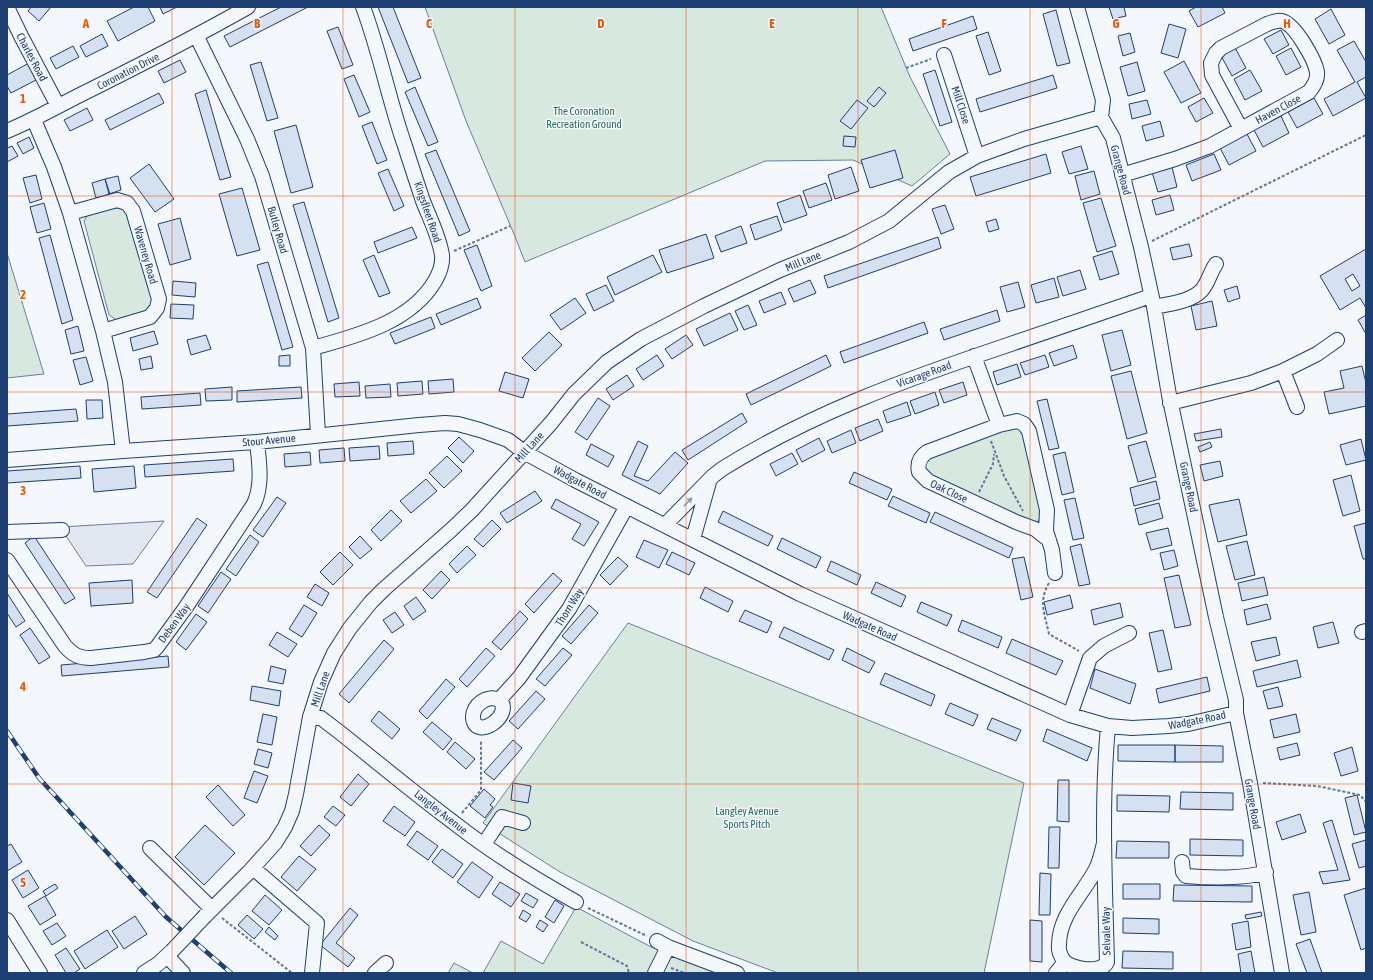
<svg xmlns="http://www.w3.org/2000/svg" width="1373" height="980" viewBox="0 0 1373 980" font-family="'Asap Condensed',sans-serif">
<rect width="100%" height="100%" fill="#f4f7fb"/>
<path fill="#d7e8df" stroke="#687fa3" d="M425 7H881L910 77 950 154 912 186 853 160 765 161 525 262 514 234 466 121Z
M117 205 130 213 153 295 152 305 145 314 118 321 109 315 84 221 90 211Z
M7 253 44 374 7 378Z
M1011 424 1021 426 1043 512C1040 518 1039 522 1033 524L925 475 924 460Z
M628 623 1024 783 984 973H778L693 941 560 872 483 823Z
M576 907 651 947 720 973H483L501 941 543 964Z
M454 963 473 973H448Z"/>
<path fill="#e3e8f0" stroke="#687fa3" d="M164 521 133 564 86 566 60 527Z"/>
<path fill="#d5e0f0" stroke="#1d3f73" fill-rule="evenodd" d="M31 7H51L39 21 28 11Z
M134 7H148L155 21 118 41 107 21Z
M160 7H177L163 14Z
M281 7H308L230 47 224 36Z
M378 7H393L421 78 408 83Z
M1109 7H1124L1126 16 1113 19Z
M1196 7H1222L1225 13 1198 27 1189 11Z
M1331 9 1345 35 1329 44 1315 19Z
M1056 10 1070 63 1057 66 1043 14Z
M973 16 977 29 913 51 909 39Z
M1169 24 1186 29 1178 58 1161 53Z
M338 27 353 65 342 69 327 31Z
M1281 30 1289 45 1273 54 1264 39Z
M988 32 1001 71 989 75 976 36Z
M1130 33 1135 52 1123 56 1118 36Z
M102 34 108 46 86 57 80 46Z
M1354 41 1366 62V77L1357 82 1366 98 1333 116 1324 99 1355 82 1337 50Z
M1233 44 1246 68 1232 76 1219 52Z
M73 46 79 57 56 69 50 58Z
M1291 48 1301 67 1286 75 1276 56Z
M180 60 186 72 164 83 158 71Z
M1184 61 1201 93 1181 103 1164 72Z
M261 62 278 118 267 121 250 65Z
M1137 62 1145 91 1128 96 1120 67Z
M29 63 38 79 11 93 7 86V75Z
M935 70 952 122 940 126 923 74Z
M1250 70 1262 91 1245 100 1234 79Z
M354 75 370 112 359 117 344 79Z
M1053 75 1057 88 980 112 976 99Z
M415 87 438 142 428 146 405 92Z
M879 87 886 93 874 107 867 101Z
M206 90 231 177 220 180 195 94Z
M159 93 164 103 110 130 105 120Z
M1204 98 1213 113 1196 122 1188 107Z
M1314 98 1323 114 1297 128 1288 112Z
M857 100 868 108 851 129 840 121Z
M1147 100 1151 114 1132 119 1129 104Z
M87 108 93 120 70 131 64 120Z
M1281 116 1289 133 1263 147 1254 130Z
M1160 121 1164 136 1146 141 1142 126Z
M372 122 387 160 377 164 362 126Z
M296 125 313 187 291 193 274 131Z
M1247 134 1256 151 1229 165 1220 148Z
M844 136 856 137 855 147 843 146Z
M29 137 34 148 23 154 17 143Z
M12 146 18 156 7 162V148Z
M1081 146 1088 169 1069 174 1062 152Z
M436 150 470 231 459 236 425 154Z
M895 150 903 178 870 188 861 160Z
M1046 154 1051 173 976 196 970 177Z
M1214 154 1221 170 1192 181 1186 165Z
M149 164 174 199 155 212 130 178Z
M851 167 859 191 835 199 828 175Z
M1172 167 1177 187 1158 192 1152 172Z
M388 169 404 206 394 211 378 173Z
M1094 171 1100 194 1081 200 1075 176Z
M36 175 42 199 30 203 23 178Z
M118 176 121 190 109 194 105 179Z
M105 179 110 194 96 198 92 183Z
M826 183 832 200 809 208 803 191Z
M242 188 260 250 237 256 219 194Z
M800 195 807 215 784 223 777 203Z
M1170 195 1174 210 1156 215 1152 200Z
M1101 198 1116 246 1097 252 1083 203Z
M304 202 339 318 328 322 293 205Z
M44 203 51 229 37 233 30 207Z
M945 205 954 229 941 234 932 209Z
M777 216 782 230 755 240 750 225Z
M180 218 191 259 170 265 158 224Z
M996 219 999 229 989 232 986 222Z
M741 226 747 243 721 252 715 236Z
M412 227 417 238 378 253 374 242Z
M706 234 714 258 667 273 659 250Z
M50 235 73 320 62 324 39 238Z
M938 237 941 248 828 288 824 276Z
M1189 244 1192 256 1173 260 1170 248Z
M477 245 492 286 481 291 464 250Z
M1366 249V308L1360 298 1340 310 1320 276ZM1353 274 1360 286 1352 291 1345 279Z
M1112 251 1119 274 1100 280 1093 257Z
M374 255 390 293 379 297 363 260Z
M653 255 662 272 615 295 607 277Z
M268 262 293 347 282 350 257 265Z
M1080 270 1086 289 1063 296 1057 277Z
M1054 278 1059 297 1036 303 1031 285Z
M810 280 816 293 794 302 788 289Z
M173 281 196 283 195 297 172 295Z
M1018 282 1025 307 1007 312 1000 287Z
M606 285 614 301 594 311 586 294Z
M1237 286 1240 298 1228 302 1224 290Z
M781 292 786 304 764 313 759 301Z
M477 298 481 308 441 325 436 314Z
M575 298 586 313 561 330 550 315Z
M1212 301 1217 326 1196 330 1191 306Z
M171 304 194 305 193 319 170 318Z
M748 305 757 325 744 330 735 311Z
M997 310 1000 321 944 340 940 329Z
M730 313 738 330 704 346 696 329Z
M1366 315V334L1358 320Z
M431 317 435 328 395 344 390 333Z
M924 322 928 333 844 363 840 352Z
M78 326 84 351 71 354 65 330Z
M1122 330 1131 365 1111 371 1102 335Z
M154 331 158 344 133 351 130 338Z
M549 332 562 345 535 371 522 358Z
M206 335 211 349 191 355 187 340Z
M686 335 693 345 672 359 665 349Z
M1073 345 1077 358 1054 366 1049 353Z
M290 355V366H279V356Z
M657 355 664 366 643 380 636 369Z
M826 355 831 366 751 405 746 394Z
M1045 355 1049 367 1025 375 1020 363Z
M151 356 153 368 141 370 139 359Z
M86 357 93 381 80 385 73 360Z
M1017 364 1021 377 997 385 993 372Z
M1362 366 1366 383V406L1329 414 1324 392 1344 388 1340 371Z
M1131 371 1147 433 1127 439 1111 376Z
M505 372 529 379 523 398 499 391Z
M627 375 634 386 613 400 606 389Z
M453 379 454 392 429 394 428 381Z
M422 381 423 394 398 396 397 383Z
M359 382 360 396 335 397 334 384Z
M963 382 967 395 944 403 939 390Z
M390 384 391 397 366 398 365 386Z
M232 387V400L206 401 205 389Z
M301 387 302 398 237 402V391Z
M935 392 939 405 915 414 910 401Z
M200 393 201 405 142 409 141 397Z
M598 398 610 406 587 440 575 432Z
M1047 399 1059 448 1049 450 1037 401Z
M86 400H102L103 418 87 419Z
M907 402 911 415 887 423 883 411Z
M76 409 78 421 7 426V414Z
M742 413 747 422 688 460 682 450Z
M878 419 883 431 860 441 855 428Z
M1221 429 1222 437 1196 441 1194 434Z
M851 430 856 443 832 453 827 441Z
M459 437 474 451 463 463 448 448Z
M819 438 825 450 802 462 796 450Z
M1361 439 1366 460 1346 465 1340 445Z
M413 441 414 454 388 456 387 443Z
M638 441 648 446 634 476 648 481 675 452 688 463 660 494 622 475Z
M1146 441 1156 477 1138 482 1128 446Z
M1210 442 1212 447 1200 452 1198 447Z
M591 444 614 456 608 467 586 455Z
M379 446 380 459 350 461 349 448Z
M344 448 345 461 320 463 319 450Z
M310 452 311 465 285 467 284 454Z
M1065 452 1074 492 1062 495 1053 455Z
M792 453 798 464 776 476 770 464Z
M447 456 462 471 444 488 429 473Z
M233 459 234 471 145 477 144 465Z
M1220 461 1223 476 1204 481 1200 465Z
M80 466 81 478 7 483V471Z
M134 466 136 488 94 492 92 469Z
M854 472 892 489 887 500 849 483Z
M1351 475 1360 511 1343 516 1333 480Z
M426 479 437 491 411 513 400 501Z
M1156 481 1160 499 1134 506 1130 488Z
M535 491 542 501 507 523 500 513Z
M893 496 930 513 926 523 888 506Z
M277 497 286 503 263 537 253 530Z
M1075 498 1084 538 1073 540 1064 500Z
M556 499 599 522 584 546 572 539 581 524 551 508Z
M1239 499 1247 535 1218 542 1209 505Z
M1159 503 1163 518 1139 525 1135 509Z
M391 510 402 521 381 541 371 530Z
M723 511 773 536 768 546 718 522Z
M935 512 1013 548 1009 558 930 522Z
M197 518 207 525 157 598 147 592Z
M492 520 501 529 483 547 474 539Z
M1366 523V559H1363L1354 526Z
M1168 528 1172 545 1151 550 1146 533Z
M250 535 259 542 236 576 226 569Z
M34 536 75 598 65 604 25 543Z
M360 536 372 549 360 559 349 547Z
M782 538 821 557 816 568 777 549Z
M644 540 668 550 659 568 636 557Z
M1247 541 1255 575 1235 580 1226 546Z
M1081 544 1090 584 1079 586 1070 547Z
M467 546 476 555 457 573 449 564Z
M1174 550 1178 566 1164 570 1160 553Z
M340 552 353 565 333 585 320 572Z
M672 552 695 563 689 575 666 564Z
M618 557 628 566 610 585 600 575Z
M1024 557 1033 597 1021 600 1012 559Z
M831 561 861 575 857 585 827 571Z
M441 571 450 580 432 599 423 590Z
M221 572 231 579 208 613 198 606Z
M553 573 562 581 534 613 525 604Z
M1179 575 1191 625 1175 628 1164 578Z
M1264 577 1268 595 1242 601 1238 583Z
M132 580 133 603 91 606 89 583Z
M876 582 906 596 901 607 871 593Z
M315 584 329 593 322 606 307 597Z
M705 587 733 601 728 612 700 598Z
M7 593 25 621 16 627 7 613Z
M1070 595 1073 608 1047 615 1044 602Z
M416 597 426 611 413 620 404 606Z
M921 602 952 615 947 626 917 612Z
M1120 603 1123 617 1094 625 1091 610Z
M1267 604 1271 619 1247 625 1244 610Z
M304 605 317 613 302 637 289 629Z
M589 605 598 613 571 644 562 636Z
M745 610 772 622 767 633 739 621Z
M520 611 528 619 501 650 492 642Z
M395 612 404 625 392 633 383 620Z
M196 614 207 622 186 650 176 642Z
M962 620 1002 637 998 648 958 631Z
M1333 622 1339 643 1318 648 1313 627Z
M784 627 834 650 829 660 779 637Z
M30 628 50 657 39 664 20 635Z
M1163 630 1172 669 1158 672 1149 633Z
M277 632 297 644 288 657 269 645Z
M1276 637 1280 655 1256 661 1251 642Z
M1012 639 1063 661 1056 675 1006 653Z
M384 640 394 649 349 703 339 694Z
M486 648 495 656 467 687 459 679Z
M563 648 572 655 545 686 536 679Z
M847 648 875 662 869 673 842 660Z
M168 656 169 667 62 676 61 665Z
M1297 660 1301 677 1257 687 1253 671Z
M271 666 286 670 283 684 268 681Z
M1095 669 1136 684 1130 704 1090 688Z
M885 673 935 695 931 706 880 684Z
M1207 677 1210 691 1159 703 1156 689Z
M446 679 455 687 427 719 419 711Z
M252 686 281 691 279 706 250 700Z
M1278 687 1283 706 1268 709 1263 691Z
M536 691 545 699 518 729 509 721Z
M950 703 978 715 973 726 945 714Z
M379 711 400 729 392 739 371 721Z
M263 714 277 717 272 745 257 742Z
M1296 714 1300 732 1274 738 1270 720Z
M992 718 1021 730 1016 741 987 729Z
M432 722 452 739 443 750 423 732Z
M1047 729 1092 748 1087 761 1043 741Z
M513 740 522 748 494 780 484 772Z
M455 742 475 759 466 769 447 752Z
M1297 743 1300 755 1280 760 1277 748Z
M1118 745H1175V762L1118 761Z
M1175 745 1223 746V762H1175Z
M1352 747 1358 771 1341 776 1334 753Z
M258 749 272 753 268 768 254 764Z
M254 771 268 776 257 803 244 798Z
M358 774 369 784 351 806 340 797Z
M1058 780H1069V822L1057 821Z
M513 783 531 786 528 803 511 800Z
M218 785 245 815 233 826 206 797Z
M484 789 495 799 490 805 493 807 485 818 470 806Z
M1181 792 1233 793V810L1180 809Z
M1117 795 1170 796 1169 812 1117 811Z
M1357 795 1366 832 1354 835 1345 798Z
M333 806 345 815 336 826 324 817Z
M394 806 415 822 405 836 383 821Z
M1300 814 1306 832 1282 840 1276 822Z
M1332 820 1350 880 1323 884 1319 872 1338 870 1323 823Z
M205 825 235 853 204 885 175 857Z
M319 825 330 835 311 856 300 846Z
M1049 827H1060L1059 868H1048Z
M417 831 438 846 428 860 407 845Z
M1190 839 1243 840V856L1190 855Z
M1366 840V866L1359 868 1352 844Z
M1117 841 1169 842V858H1116Z
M11 844 22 862 7 871V846Z
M442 849 463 864 453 878 432 862Z
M299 856 316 869 297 891 281 877Z
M472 862 493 877 479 898 457 882Z
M28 870 39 888 23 898 12 880Z
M1040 873 1051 874 1050 915H1039Z
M500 882 520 894 511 907 492 894Z
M55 884 58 888 46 896 43 891Z
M1123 884H1160V899H1123Z
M1174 885 1252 886V902L1173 901Z
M1366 888V948L1361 950 1344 895Z
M1309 892 1316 932 1301 935 1293 895Z
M526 893 538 900 533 908 521 901Z
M265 895 282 910 269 925 252 911Z
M45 896 56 915 40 925 28 906Z
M555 900 564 906 554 923 545 917Z
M350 908 358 915 336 943 355 958 348 967 320 945Z
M523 910 531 915 526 922 519 918Z
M1261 912 1262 916 1246 919 1245 915Z
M247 915 263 929 254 939 238 925Z
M135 916 147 934 124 949 112 931Z
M1123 918 1159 919V934L1123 933Z
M540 920 548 925 543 932 536 927Z
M1030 920 1042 921V962L1030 961Z
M1248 921 1251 947 1236 950 1232 924Z
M57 923 66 936 52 945 43 931Z
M269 927 278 936 275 940 265 932Z
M107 930 118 947 85 969 74 951Z
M1310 939 1322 973H1307L1296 944Z
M66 948 80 969 74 973H66L55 955Z
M1123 951 1173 952V969L1122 968Z
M1251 951 1255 973H1241L1238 954Z"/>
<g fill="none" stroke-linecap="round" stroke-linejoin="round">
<g stroke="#1d3f73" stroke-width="16">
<path id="minor" d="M7 7 21 36 58 106
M1077 7 1103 100 1101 117 1113 138 1141 247 1154 307 1169 395 1216 617 1236 700V713L1250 783 1282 973
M197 37 247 139 262 176 313 348 318 435
M944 55 977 156
M34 120 54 167 70 213 103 331 115 382 123 451
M7 131C36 119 63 103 92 89 144 63 197 36 248 7
M1122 175 1175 159 1210 146 1309 92C1314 86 1318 80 1317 72 1315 60 1295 24 1282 21 1277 20 1272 22 1267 24L1221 48 1216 53 1211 63 1212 75 1241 129
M70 213 117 200 127 203 133 211 159 299 157 308 150 317 103 331
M1154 307C1168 304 1190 302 1201 291 1208 284 1210 272 1216 264
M313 348C356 336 410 323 435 281 439 274 443 264 442 255 439 236 430 219 423 201 417 183 411 165 405 146 389 101 380 52 363 7
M974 356 999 425 1017 421 1024 424 1029 431 1047 510 1046 531 1052 550 1055 573
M1283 371 1297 407
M1170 403 1251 383 1283 371 1317 354 1337 340
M999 425 927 452C920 457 917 463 919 472L928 481 1016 522 1035 529 1049 540
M7 460 123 451 257 442 419 425 445 423 458 424 480 430 508 440 524 452 575 480 800 594 1070 715 1108 726 1132 728 1169 726 1188 724 1236 713
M665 525 713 476 722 469C810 414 904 380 1002 347 1052 330 1102 313 1151 296
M7 532 62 530
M693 539 709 482
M7 560 65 646C73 655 79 658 91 658L144 652 154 650 157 647 186 607 254 504C263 484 259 462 257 442
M1362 632 1366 631
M499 700C488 694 472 705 473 718 476 742 515 714 499 700L519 678 569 609 627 506
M1070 715 1090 658 1104 646 1129 633
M310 717 321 718 338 731C376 761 414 793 453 822 491 852 533 878 576 902
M1104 843C1102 852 1100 861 1096 869 1083 894 1059 915 1059 945 1058 950 1061 958 1065 962 1073 969 1101 974 1107 962 1105 883 1101 804 1108 726
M484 844 502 817 523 823
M150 848 212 909
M1182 862 1183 872 1186 876C1208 878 1245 879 1266 872
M253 868 317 923 312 973
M205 916 249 872 275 843 285 827 292 811 296 794 310 717 321 682 334 653 350 628 371 602 384 589 451 530 472 510 551 423 574 394 607 362 641 339 704 306 780 270 849 242 889 221 949 172 977 156 1024 139 1101 117
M7 920 40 973
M657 941 668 947 737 973
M167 956 183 973
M144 973 158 964 172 951
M375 973 386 963
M655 973 668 947
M1056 973 1065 962"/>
</g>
<path stroke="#5e769c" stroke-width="2" stroke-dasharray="3 2" stroke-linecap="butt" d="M906 68 931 59
M1152 241 1366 135
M454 251 510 226
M991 441 1004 476 1023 511
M979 492 993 464 994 454
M1049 583C1038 601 1045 615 1049 634L1079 651
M1263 783 1317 786 1360 795 1366 802
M462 813 481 790V740
M588 908 647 936
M222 918 292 973
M581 942 627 966 629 973
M671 968 685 973"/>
<use href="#minor" stroke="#f4f7fb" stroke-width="14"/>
<g stroke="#1d3f73" stroke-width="4.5">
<path id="rail" d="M7 731 39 778 166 917 231 973"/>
</g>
<use href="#rail" stroke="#f4f7fb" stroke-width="3" stroke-dasharray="9" stroke-linecap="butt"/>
<g stroke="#1d3f73" stroke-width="16" stroke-linecap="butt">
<path id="minor-bridge" d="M172 951 205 916"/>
</g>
<use href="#minor-bridge" stroke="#f4f7fb" stroke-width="14"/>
</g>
<defs><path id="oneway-solid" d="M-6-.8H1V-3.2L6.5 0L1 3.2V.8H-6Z"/></defs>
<use fill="#889bb7" href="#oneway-solid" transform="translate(688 502) rotate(-46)"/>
<path fill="none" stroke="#e8590c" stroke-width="1" stroke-opacity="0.55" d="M172 7V973M343 7V973M515 7V973M686 7V973M858 7V973M1030 7V973M1201 7V973M7 196H1366M7 392H1366M7 588H1366M7 784H1366"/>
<g text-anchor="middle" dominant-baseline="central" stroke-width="3" stroke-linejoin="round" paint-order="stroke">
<g font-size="11" fill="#1d3f73" stroke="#f4f7fb">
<text transform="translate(32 57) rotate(62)">Charles Road</text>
<text transform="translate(128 71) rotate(-27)">Coronation Drive</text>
<text transform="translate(961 105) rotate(72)">Mill Close</text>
<text transform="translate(1278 109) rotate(-28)">Haven Close</text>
<text transform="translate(1121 170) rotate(75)">Grange Road</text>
<text transform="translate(428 212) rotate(71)">Kingsfleet Road</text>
<text transform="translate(278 230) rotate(74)">Butley Road</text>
<text transform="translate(146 255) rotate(74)">Waveney Road</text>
<text transform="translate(803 261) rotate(-22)">Mill Lane</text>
<text transform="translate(924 374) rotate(-20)">Vicarage Road</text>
<text transform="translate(269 440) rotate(-5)">Stour Avenue</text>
<text transform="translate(529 447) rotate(-48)">Mill Lane</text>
<text transform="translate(580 482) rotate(28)">Wadgate Road</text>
<text transform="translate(1189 487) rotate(78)">Grange Road</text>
<text transform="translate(949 491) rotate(25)">Oak Close</text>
<text transform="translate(569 607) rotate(-58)">Thorn Way</text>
<text transform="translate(174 623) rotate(-54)">Deben Way</text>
<text transform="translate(870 626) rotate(24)">Wadgate Road</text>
<text transform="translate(320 689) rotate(-71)">Mill Lane</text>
<text transform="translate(1197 720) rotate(-11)">Wadgate Road</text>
<text transform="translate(1253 804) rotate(80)">Grange Road</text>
<text transform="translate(441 812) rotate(38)">Langley Avenue</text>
<text transform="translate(1106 931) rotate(-91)">Selvale Way</text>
</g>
<g font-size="11" fill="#2c6c60" stroke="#f4f7fb">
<text x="584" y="111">The Coronation<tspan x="584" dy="13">Recreation Ground</tspan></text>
<text x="747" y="811">Langley Avenue<tspan x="747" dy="13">Sports Pitch</tspan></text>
</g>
</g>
<g font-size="13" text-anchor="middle" font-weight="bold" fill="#e8590c" stroke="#f4f7fb" stroke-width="3" stroke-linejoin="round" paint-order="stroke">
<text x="86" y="28">A</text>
<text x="257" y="28">B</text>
<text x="429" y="28">C</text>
<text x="601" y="28">D</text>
<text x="772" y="28">E</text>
<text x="944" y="28">F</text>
<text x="1116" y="28">G</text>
<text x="1287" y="28">H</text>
<text x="23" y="103">1</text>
<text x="23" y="299">2</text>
<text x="23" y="495">3</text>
<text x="23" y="691">4</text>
<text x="23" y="887">5</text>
</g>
<rect width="1373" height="980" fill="none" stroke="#1d3f73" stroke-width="16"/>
</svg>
